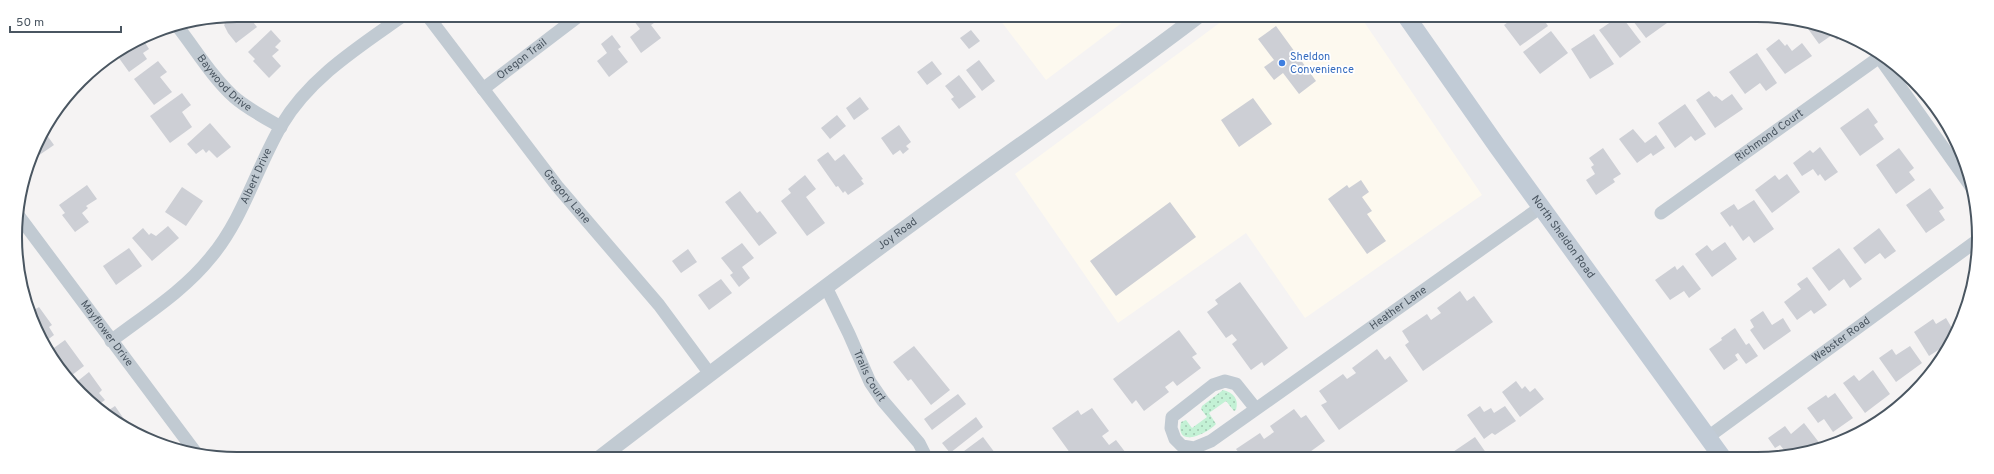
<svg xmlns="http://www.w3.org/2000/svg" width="1994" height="474" viewBox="0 0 1994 474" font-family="Overpass,sans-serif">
<defs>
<pattern id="grass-dots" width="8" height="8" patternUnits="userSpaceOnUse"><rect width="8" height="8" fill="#c3f1d5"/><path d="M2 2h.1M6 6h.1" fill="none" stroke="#a0c6b0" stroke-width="1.8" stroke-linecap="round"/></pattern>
</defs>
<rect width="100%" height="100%" fill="#f5f3f3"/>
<path fill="#fdf9ef" d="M997 16H1131L1046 80Z
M1229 16H1360L1482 195 1305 318 1246 233 1118 323 1015 174Z"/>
<path fill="url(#grass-dots)" d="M1223 390C1234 393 1239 399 1236 410L1234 411 1226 401 1209 413 1216 424C1207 434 1175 449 1181 422L1186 420 1192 428 1207 417 1201 409 1202 406Z"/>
<path fill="#cdcfd5" d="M237 15H246L249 17 257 27 236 43 228 33 224 25 225 24 221 18Z
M640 16H648L654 23 651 25 661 38 641 53 630 37 640 29 634 21Z
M1515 17H1542L1548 26 1520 46 1504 25Z
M1618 17H1622L1641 42 1620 58 1599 30Z
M1630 17H1663L1667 23 1646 38Z
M1808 24 1842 36 1837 40 1832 35 1819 44 1806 26Z
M1276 26 1316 81 1299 94 1283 73 1274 80 1264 67 1274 60 1258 39Z
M271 30 281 41 275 47 279 50 272 56 281 66 269 78 253 61 255 59 248 52Z
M971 30 980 41 969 49 960 38Z
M1551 31 1568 53 1540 74 1523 52Z
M1594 34 1614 64 1590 79 1571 49Z
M612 35 621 47 618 49 628 62 609 77 597 61 607 53 601 44Z
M142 38 149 49 143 53 147 59 129 72 116 54Z
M1779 39 1785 46 1787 44 1792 51 1802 43 1812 56 1785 74 1766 49Z
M1757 53 1777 83 1766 91 1760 83 1745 94 1729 72Z
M979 60 995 81 982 91 966 70Z
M158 61 167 72 160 77 172 92 154 105 134 79Z
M932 61 942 74 927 85 917 72Z
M959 75 976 97 959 109 951 99 954 97 945 86Z
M1709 91 1714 97 1716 96 1722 101 1732 94 1743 109 1715 128 1696 100Z
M182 93 191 105 182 112 192 127 170 143 150 116Z
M860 97 869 109 854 120 846 108Z
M1253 98 1272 124 1239 147 1221 120Z
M1685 104 1706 134 1695 141 1691 136 1675 148 1658 123Z
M1868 108 1878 122 1874 125 1884 139 1860 156 1840 128Z
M837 115 846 126 830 139 821 128Z
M210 123 231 147 217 158 209 150 206 153 203 149 196 154 187 144Z
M899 125 911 142 906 146 909 149 903 154 900 150 893 155 881 138Z
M1633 129 1645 143 1656 135 1665 148 1653 156 1651 153 1637 163 1619 139Z
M44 131 54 145 32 160 38 139Z
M1820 147 1838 172 1825 181 1820 174 1818 176 1813 169 1802 176 1793 163 1810 150 1813 153Z
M1603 148 1621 174 1613 179 1615 182 1596 195 1586 180 1595 174 1591 167 1594 165 1589 158Z
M1899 148 1914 168 1909 172 1915 180 1896 194 1876 165Z
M828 152 835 161 844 154 863 179 861 180 864 184 848 195 845 191 843 193 838 186 836 187 817 160Z
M1787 174 1800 192 1772 213 1755 190 1775 175 1779 180Z
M805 175 816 189 806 197 825 223 807 236 781 201 791 193 788 189Z
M1361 180 1369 192 1362 197 1372 211 1367 214 1386 241 1367 254 1328 199 1347 185 1349 188Z
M87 185 97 199 86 206 88 208 82 213 89 222 75 232 62 215 65 213 59 205Z
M182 187 203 201 186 226 165 212Z
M1930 188 1944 208 1939 211 1945 220 1926 233 1906 205Z
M740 191 757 213 760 211 777 233 759 246 725 202Z
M1754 200 1774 229 1754 243 1749 236 1743 241 1732 225 1730 227 1720 213 1734 204 1738 210Z
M1170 202 1196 237 1116 296 1090 261Z
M168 226 179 238 152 261 132 238 143 228 149 235 151 233 156 236Z
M1879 228 1896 251 1885 259 1880 253 1865 264 1853 248Z
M1725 242 1737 259 1712 277 1695 254 1707 245 1712 251Z
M742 243 754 258 742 267 750 278 739 287 730 275 733 273 721 258Z
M129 248 142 266 116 285 103 266Z
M1839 248 1862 279 1850 288 1844 279 1829 291 1812 268Z
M688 249 697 262 681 273 672 261Z
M1683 265 1701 289 1689 298 1684 291 1670 300 1655 280 1675 266 1677 270Z
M1807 277 1827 305 1814 314 1811 310 1797 320 1784 302 1801 289 1797 284Z
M721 279 732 293 709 310 698 295Z
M1240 282 1288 348 1264 366 1262 362 1251 370 1232 344 1237 340 1232 334 1226 338 1207 312 1218 304 1215 300Z
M1460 291 1467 301 1474 296 1493 322 1423 371 1405 345 1409 342 1402 331 1427 314 1431 320 1441 313 1437 308Z
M39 307 52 325 49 327 54 335 46 341 31 312Z
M1763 311 1772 325 1783 318 1791 331 1764 350 1750 330 1754 327 1750 320Z
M1946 318 1956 335 1952 341 1929 356 1914 332 1933 319 1936 324Z
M1735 328 1746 345 1749 343 1758 356 1746 364 1738 353 1735 355 1738 360 1724 370 1709 349 1722 340 1721 338Z
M1179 330 1197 354 1192 357 1201 368 1177 386 1173 381 1165 387 1169 392 1144 411 1136 400 1132 404 1113 379Z
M65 340 84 366 68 378 61 372 56 363 59 360 51 350Z
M914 346 950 390 931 405 911 379 908 381 893 362Z
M1910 346 1922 363 1896 382 1879 358 1892 349 1896 355Z
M1377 349 1385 360 1390 356 1408 381 1339 430 1321 405 1327 402 1319 391 1343 374 1347 379 1356 373 1352 368Z
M1873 370 1890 394 1865 413 1843 383 1854 375 1859 381Z
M89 372 102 390 99 393 105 400 98 405 74 384Z
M1516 381 1522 389 1525 386 1530 392 1535 388 1544 399 1520 417 1502 392Z
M1835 393 1853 418 1833 432 1824 419 1818 423 1807 408 1826 395 1828 398Z
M958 394 966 404 932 430 924 419Z
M115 406 133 432 126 429 106 412Z
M1480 406 1484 412 1491 408 1494 413 1505 406 1516 421 1495 435 1492 433 1484 439 1467 415Z
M1092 408 1109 431 1102 436 1109 445 1116 440 1129 457H1073L1052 428 1078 410 1081 415Z
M1294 409 1301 418 1306 415 1325 441 1303 457H1242L1236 449 1260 433 1264 439 1274 432 1270 426Z
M976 417 983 427 950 453 942 443Z
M1804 423 1821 445 1817 448 1789 456 1780 445 1775 448 1768 438 1785 426 1791 434Z
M983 437 998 457H956Z
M1475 437 1489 457H1448L1447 456Z
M708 451 713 457H700Z"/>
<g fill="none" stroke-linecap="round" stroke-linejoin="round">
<g stroke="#c1cad2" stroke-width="13">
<path id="s1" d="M427 15 557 186 659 305 710 374"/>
<path id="s2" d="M178 27C196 50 212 77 234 97 248 109 265 118 281 127"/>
<path d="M1879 57 1972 188"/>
<path id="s3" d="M483 89 580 15"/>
<path id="s4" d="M1661 213 1881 56"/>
<path id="s5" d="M18 215 196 453"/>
<path id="s6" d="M826 287 849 334 870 382 883 401 919 443 926 457"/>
<path id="s7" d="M111 341C145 315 184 291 211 257 243 219 256 169 281 126 310 77 359 47 404 15"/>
<path id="s8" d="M1256 409 1236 384 1225 381 1213 385 1172 417 1171 428 1175 439 1182 446 1194 448 1211 441 1541 207"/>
<path id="s9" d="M1708 437 1975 242"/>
</g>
<path stroke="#c1cad2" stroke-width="16" id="s10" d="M601 457C720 366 840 275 962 187 1041 130 1121 75 1198 16"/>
<path stroke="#c1cbd6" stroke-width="18" id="s11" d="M1406 16 1497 146 1722 457"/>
</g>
<circle fill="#3f7fe0" stroke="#fff" stroke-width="1.5" cx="1282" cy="63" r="4"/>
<g text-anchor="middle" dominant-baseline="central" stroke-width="3.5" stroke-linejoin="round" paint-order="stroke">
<g font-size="11" fill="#366cbe" stroke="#fff" text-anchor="start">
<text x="1290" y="57">Sheldon<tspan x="1290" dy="13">Convenience</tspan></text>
</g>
<g font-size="11" fill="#4a5661" stroke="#fff">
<text stroke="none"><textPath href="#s3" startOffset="49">Oregon Trail</textPath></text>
<text stroke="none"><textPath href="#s2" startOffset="73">Baywood Drive</textPath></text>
<text stroke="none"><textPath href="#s4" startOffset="133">Richmond Court</textPath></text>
<text stroke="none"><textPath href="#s7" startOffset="224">Albert Drive</textPath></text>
<text stroke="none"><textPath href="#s1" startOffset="229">Gregory Lane</textPath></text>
<text stroke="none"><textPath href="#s10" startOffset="371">Joy Road</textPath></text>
<text stroke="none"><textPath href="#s11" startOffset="271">North Sheldon Road</textPath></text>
<text stroke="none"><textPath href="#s8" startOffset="401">Heather Lane</textPath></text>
<text stroke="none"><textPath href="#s5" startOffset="148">Mayflower Drive</textPath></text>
<text stroke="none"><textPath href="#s9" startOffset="165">Webster Road</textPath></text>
<text stroke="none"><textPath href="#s6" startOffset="99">Trails Court</textPath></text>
</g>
</g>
<path d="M0 0H1994V474H0ZM237 22H1757A215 215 0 0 1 1972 237V237A215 215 0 0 1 1757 452H237A215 215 0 0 1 22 237V237A215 215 0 0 1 237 22Z" fill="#fff" fill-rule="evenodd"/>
<path fill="none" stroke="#4a5661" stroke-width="2" d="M237 22H1757A215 215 0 0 1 1972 237V237A215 215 0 0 1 1757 452H237A215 215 0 0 1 22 237V237A215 215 0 0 1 237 22Z"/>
<path d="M10 26v6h111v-6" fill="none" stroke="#4a5661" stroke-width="2"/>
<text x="16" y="26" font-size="12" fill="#4a5661" stroke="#ffffff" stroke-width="3" paint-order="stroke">50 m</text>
</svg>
